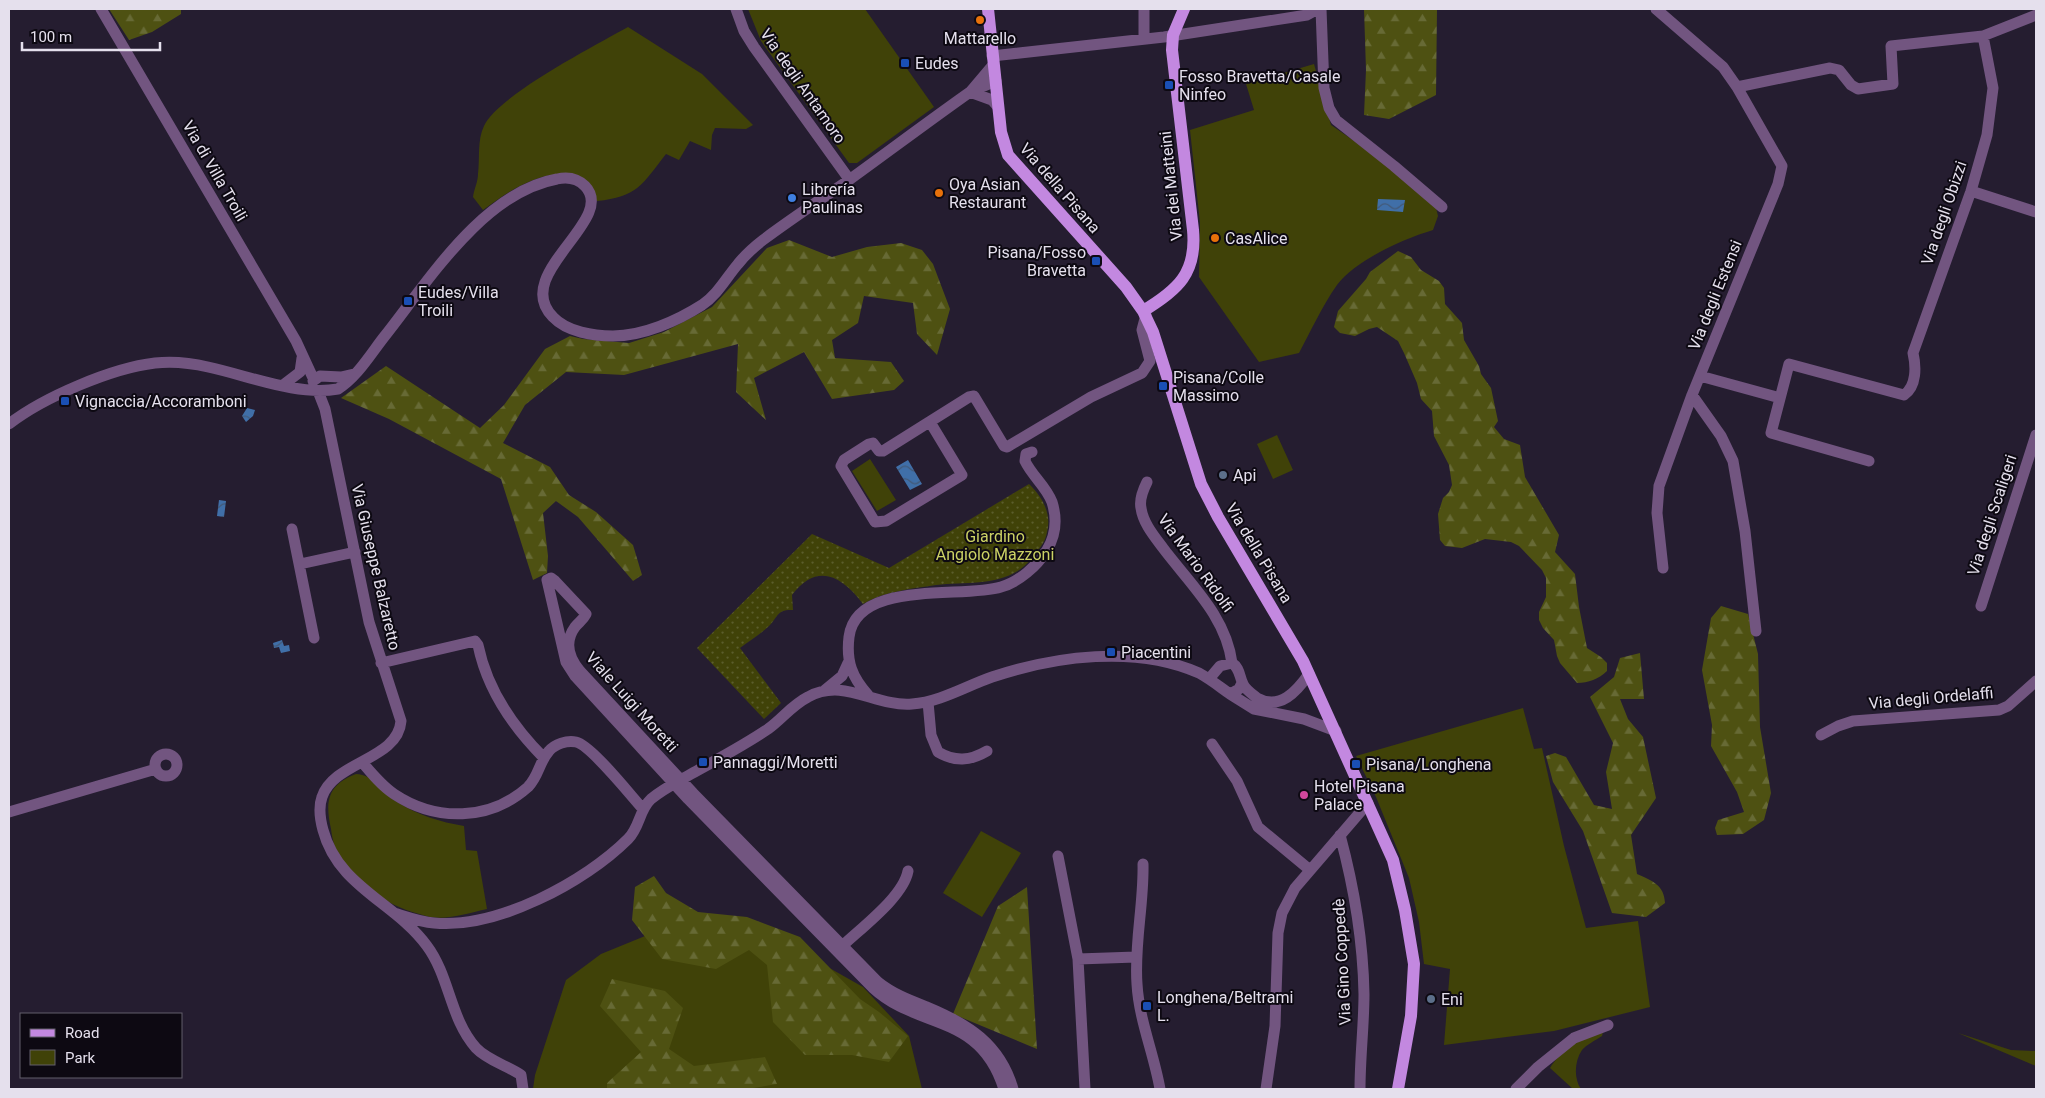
<svg xmlns="http://www.w3.org/2000/svg" width="2045" height="1098" viewBox="0 0 2045 1098" font-family="Roboto,sans-serif">
<defs>
<pattern id="forest-firs" width="22" height="20" patternUnits="userSpaceOnUse" patternTransform="scale(1.25)"><rect width="22" height="20" fill="#4e5112"/><path d="M5 1l3.5 6h-7zM16 11l3.5 6h-7z" fill="#676a35"/></pattern>
<pattern id="garden-dots" width="8" height="8" patternUnits="userSpaceOnUse" patternTransform="scale(1.25)"><rect width="8" height="8" fill="#404208"/><path d="M2 2h.1M6 6h.1" fill="none" stroke="#5b5d2c" stroke-width="1.8" stroke-linecap="round"/></pattern>
<pattern id="water-waves" width="16" height="10" patternUnits="userSpaceOnUse" patternTransform="scale(1.25)"><rect width="16" height="10" fill="#406fa8"/><path d="M0 5q4-4 8 0t8 0" fill="none" stroke="#425978"/></pattern>
</defs>
<rect width="100%" height="100%" fill="#251d30"/>
<path fill="#404208" d="M748 9H865L934 107 857 163H849L761 41Z
M628 27 702 74 753 125 746 129 715 128 712 135 711 150 690 141 679 160 666 154C642 185 637 197 597 201L573 174C538 171 510 190 483 210L473 197C474 189 478 182 478 174 480 159 477 140 484 126 497 96 596 45 628 27Z
M1314 64 1331 125 1386 163 1436 208 1438 216 1433 230C1403 239 1356 260 1337 285 1322 306 1311 331 1299 353L1259 362 1199 277 1200 223 1190 130 1254 110 1246 84Z
M1277 435 1293 470 1273 479 1257 444Z
M870 459 896 500 877 511 852 471Z
M1523 708 1534 749 1542 748 1564 846 1586 928 1638 921 1650 1007 1554 1031 1444 1045 1450 969 1424 964 1419 922 1409 878 1376 797 1356 756Z
M356 774C374 774 383 794 397 802 418 815 440 822 464 826L466 850 477 851 487 909C469 913 449 920 430 917 415 913 397 908 384 899 369 889 349 874 340 858 335 850 332 838 331 829 325 802 327 785 356 774Z
M981 831 1021 853 982 917 943 893Z
M650 934 803 953 863 987 909 1036 922 1089H533L535 1075 566 980 601 954Z
M1603 1032 1602 1036C1596 1040 1586 1045 1582 1050 1574 1062 1574 1079 1581 1089H1573L1550 1068C1560 1051 1583 1035 1603 1032Z
M1958 1033 2011 1050 2036 1051V1066Z"/>
<path fill="url(#forest-firs)" d="M109 9H181V14L152 32 129 40Z
M1364 9H1437L1436 95 1389 119 1364 115 1366 70Z
M789 240 832 257 867 247 901 243 922 250 933 264 950 309 937 355 917 334 913 303 864 296 858 323 832 340 835 358 891 362 904 381 894 390 832 399 804 352 754 378 766 420 736 392 738 344 624 375 566 372 525 405 503 443 550 467 569 495 596 512 633 545 642 575 633 581 578 517 556 501 543 513 548 556 547 573 533 580 501 479 389 419 341 398 386 366 480 428 504 405 545 349 570 336 583 339 629 343 664 332 712 307 767 248Z
M1398 251 1411 257 1421 270 1439 281 1444 288 1445 304 1462 323 1464 340 1479 366 1481 374 1491 388 1498 421 1494 427 1504 439 1520 445 1525 477 1559 535 1555 552 1575 574 1579 607 1587 648 1601 657 1607 663V671C1599 679 1588 683 1577 683L1560 663 1557 656 1554 640 1543 628 1539 620V612L1546 597V578L1542 570 1519 546 1511 542 1485 539 1462 548 1445 546 1440 540 1438 514 1443 498 1449 492 1452 485 1449 465 1434 436 1432 411 1421 399 1417 383 1404 353 1398 341 1377 327 1369 329 1355 336 1340 333 1334 327 1338 311 1366 279 1370 272Z
M1721 606 1748 614 1758 654 1760 727 1771 793 1764 820 1743 834 1717 835 1715 828 1718 820 1744 812 1737 792 1711 746 1712 725 1702 670 1711 618Z
M1640 653 1644 699H1620L1628 719 1643 737 1656 798 1631 835 1637 874C1653 881 1664 885 1665 903L1646 917 1612 913 1583 831 1553 782 1546 756 1555 753 1566 757 1594 805 1612 809 1606 772 1613 743 1590 697 1614 677 1620 658Z
M654 876 666 893 698 912 747 917 800 937 860 999 879 1012 908 1036 889 1062 852 1055H805L773 1022 767 965 749 950 716 969 662 959 632 920 635 887Z
M1027 887 1037 1049 953 1014 998 906Z
M612 979 665 991 683 1008 669 1049 694 1066 765 1057 777 1084 747 1089H607V1083L641 1052 600 1006Z"/>
<path fill="url(#garden-dots)" d="M1029 484C1042 496 1052 514 1047 532 1045 543 1039 549 1032 558 1008 588 971 581 936 585 911 589 885 591 863 604 842 576 817 562 792 595L793 610C777 609 778 617 769 626 761 634 749 641 740 648L781 703 764 719 697 648 812 534 889 568Z"/>
<path fill="url(#water-waves)" d="M1378 199 1405 200 1403 212 1377 210Z
M247 408 255 410 253 416 246 422 242 416Z
M908 460 922 484 910 490 896 467Z
M219 500 226 501 224 517 217 516Z
M282 640 284 646 289 645 290 651 281 653 279 647 274 648 273 643Z"/>
<g fill="none" stroke-linecap="round" stroke-linejoin="round">
<path stroke="#725580" stroke-width="11" d="M101 9 296 341 314 380
M736 9 744 31 754 47 849 179
M1144 9V39
M1321 9 1324 88 1329 108 1336 120 1394 166 1442 207
M1656 9 1723 67 1737 87 1782 166 1778 184 1692 395 1721 436 1733 461 1745 531 1756 631
M992 56 1164 37 1307 15 1318 9
M1737 87 1830 68 1839 70 1851 85 1858 89 1893 84 1891 46 1983 36 2036 15
M971 91 993 65
M970 92 992 100 998 107
M1971 191 2036 212
M1700 376 1780 398
M313 381 320 376 341 377 354 374
M283 385 300 372 302 358
M318 391 325 409 369 622 401 721C398 760 334 761 322 797 318 808 320 819 323 830 338 887 395 902 427 946 450 977 450 1019 476 1048 487 1060 508 1066 521 1075L523 1089
M930 422 962 475 886 521 875 522 841 466 844 460 869 444 873 443 879 451H883L969 397 974 396 1004 446 1007 447 1091 397 1142 373 1150 361 1142 330 1146 315
M9 424C44 397 112 368 155 363 173 361 191 363 208 367 250 376 296 396 338 389 357 377 370 355 384 337 427 283 483 192 557 179 566 177 577 178 585 186 618 220 510 274 553 317 567 332 594 336 613 336 643 336 677 321 702 305 718 294 726 278 738 264 745 255 754 247 763 240 791 219 820 200 849 180 889 151 929 121 970 92L996 81
M1869 461 1771 433 1789 364 1904 395C1917 386 1916 366 1913 353L1971 191 1987 135 1993 88 1983 36
M1147 482C1143 490 1139 499 1141 508 1143 523 1154 536 1163 548 1190 584 1226 616 1232 663
M292 529 314 638
M300 564 355 552
M1663 568 1657 513 1659 486 1692 395
M1981 606 2036 435
M381 663 475 641 478 645C487 689 513 727 544 758
M1209 679 1220 666 1232 663C1240 668 1239 676 1243 684 1245 689 1252 694 1257 698 1280 711 1297 691 1309 674
M825 690 842 676 848 663
M1230 694 1254 709 1304 719 1336 731
M868 695C852 677 846 662 849 637 856 579 963 599 1001 587 1019 582 1037 566 1047 550 1056 535 1057 518 1052 502 1046 486 1032 476 1025 461L1026 454 1032 452
M928 702 931 735 938 752C955 762 970 761 987 751
M1821 735 1838 726 1853 721 1999 710 2008 706 2036 681
M1212 744 1237 781 1258 827 1310 870
M155 765a11 11 0 1 1 22 0a11 11 0 1 1-22 0Z
M362 762C372 774 382 786 394 794 436 822 490 821 528 787 539 776 539 762 549 751 555 744 567 740 576 742 591 745 631 796 643 809
M9 812 156 769
M1340 835C1354 887 1363 939 1364 994 1364 1025 1360 1057 1360 1089
M1058 856 1078 959 1085 1089
M1143 864C1144 904 1134 944 1137 984 1139 1020 1154 1054 1160 1089
M394 913C407 917 421 922 434 923 497 929 585 882 628 839 640 827 639 810 651 799 663 789 677 782 691 774 716 760 743 746 768 729 782 719 792 705 808 697 844 677 875 707 912 704 940 702 966 686 992 677 1055 656 1136 645 1199 673 1210 679 1220 687 1230 694L1239 689 1242 683
M838 950C858 930 903 898 908 871
M1078 959 1136 957
M1004 1089C980 1012 918 1030 873 988L688 799 575 676 566 662 547 580 551 578 555 581 586 614C583 620 579 622 575 627 564 642 569 658 580 671L693 793 878 982C893 994 909 1000 927 1007 968 1024 1000 1044 1013 1089
M1266 1089 1275 1026 1278 933 1282 913 1295 888 1368 803
M1516 1089 1538 1067 1574 1038 1608 1025"/>
<path stroke="#c388e0" stroke-width="12" d="M988 9 1001 132 1008 155 1126 287 1143 311 1153 332 1201 484 1218 517 1303 661 1393 860 1405 910 1414 964 1411 1016 1398 1089
M1143 311C1178 290 1197 273 1193 230L1172 50 1173 35 1184 9"/>
</g>
<g fill="#e8710a" stroke="#0d0912" stroke-width="2">
<circle cx="980" cy="20" r="5"/>
<circle cx="939" cy="193" r="5"/>
<circle cx="1215" cy="238" r="5"/>
</g>
<g fill="#1a4fb4" stroke="#0d0912" stroke-width="2">
<rect x="900" y="58" width="10" height="10" rx="2.5"/>
<rect x="1164" y="80" width="10" height="10" rx="2.5"/>
<rect x="1091" y="256" width="10" height="10" rx="2.5"/>
<rect x="403" y="296" width="10" height="10" rx="2.5"/>
<rect x="1158" y="381" width="10" height="10" rx="2.5"/>
<rect x="60" y="396" width="10" height="10" rx="2.5"/>
<rect x="1106" y="647" width="10" height="10" rx="2.5"/>
<rect x="698" y="757" width="10" height="10" rx="2.5"/>
<rect x="1351" y="759" width="10" height="10" rx="2.5"/>
<rect x="1142" y="1001" width="10" height="10" rx="2.5"/>
</g>
<circle fill="#3f7fe0" stroke="#0d0912" stroke-width="2" cx="792" cy="198" r="5"/>
<g fill="#5c6f8a" stroke="#0d0912" stroke-width="2">
<circle cx="1223" cy="475" r="5"/>
<circle cx="1431" cy="999" r="5"/>
</g>
<circle fill="#d1479c" stroke="#0d0912" stroke-width="2" cx="1304" cy="795" r="5"/>
<g text-anchor="middle" dominant-baseline="central" stroke-width="4" stroke-linejoin="round" paint-order="stroke">
<g font-size="16" fill="#e5e0ed" stroke="#0d0912" text-anchor="start">
<text x="980" y="38" text-anchor="middle">Mattarello</text>
<text x="915" y="63">Eudes</text>
<text x="1179" y="76">Fosso Bravetta/Casale<tspan x="1179" dy="18">Ninfeo</tspan></text>
<text x="949" y="184">Oya Asian<tspan x="949" dy="18">Restaurant</tspan></text>
<text x="802" y="189">Librería<tspan x="802" dy="18">Paulinas</tspan></text>
<text x="1225" y="238">CasAlice</text>
<text x="1086" y="252" text-anchor="end">Pisana/Fosso<tspan x="1086" dy="18">Bravetta</tspan></text>
<text x="418" y="292">Eudes/Villa<tspan x="418" dy="18">Troili</tspan></text>
<text x="1173" y="377">Pisana/Colle<tspan x="1173" dy="18">Massimo</tspan></text>
<text x="75" y="401">Vignaccia/Accoramboni</text>
<text x="1233" y="475">Api</text>
<text x="1121" y="652">Piacentini</text>
<text x="713" y="762">Pannaggi/Moretti</text>
<text x="1366" y="764">Pisana/Longhena</text>
<text x="1314" y="786">Hotel Pisana<tspan x="1314" dy="18">Palace</tspan></text>
<text x="1157" y="997">Longhena/Beltrami<tspan x="1157" dy="18">L.</tspan></text>
<text x="1441" y="999">Eni</text>
</g>
<g font-size="16" fill="#e5e0ed" stroke="#0d0912">
<text transform="translate(803 86) rotate(55)">Via degli Antamoro</text>
<text transform="translate(215 171) rotate(60)">Via di Villa Troili</text>
<text transform="translate(1171 186) rotate(-96)">Via dei Matteini</text>
<text transform="translate(1060 188) rotate(49)">Via della Pisana</text>
<text transform="translate(1944 213) rotate(-71)">Via degli Obizzi</text>
<text transform="translate(1715 295) rotate(-68)">Via degli Estensi</text>
<text transform="translate(1992 515) rotate(-72)">Via degli Scaligeri</text>
<text transform="translate(1259 553) rotate(59)">Via della Pisana</text>
<text transform="translate(1196 563) rotate(54)">Via Mario Ridolfi</text>
<text transform="translate(376 567) rotate(77)">Via Giuseppe Balzaretto</text>
<text transform="translate(1931 698) rotate(-5)">Via degli Ordelaffi</text>
<text transform="translate(632 702) rotate(48)">Viale Luigi Moretti</text>
<text transform="translate(1342 962) rotate(-93)">Via Gino Coppedè</text>
</g>
<g font-size="16" fill="#ccd265" stroke="#0d0912">
<text x="995" y="536">Giardino<tspan x="995" dy="18">Angiolo Mazzoni</tspan></text>
</g>
</g>
<rect width="2045" height="1098" fill="none" stroke="#e5e0ed" stroke-width="20"/>
<rect x="20" y="1013" width="162" height="65" fill="#0d0912" stroke="#635f6a"/>
<rect x="30" y="1029" width="25" height="8" fill="#c388e0" stroke="#635f6a"/>
<text x="65" y="1038" font-size="15" fill="#e5e0ed">Road</text>
<rect x="30" y="1050" width="25" height="15" fill="#404208" stroke="#635f6a"/>
<text x="65" y="1063" font-size="15" fill="#e5e0ed">Park</text>
<path d="M22 42v8h138v-8" fill="none" stroke="#e5e0ed" stroke-width="2.5"/>
<text x="30" y="42" font-size="15" fill="#e5e0ed" stroke="#0d0912" stroke-width="4" paint-order="stroke">100 m</text>
</svg>
